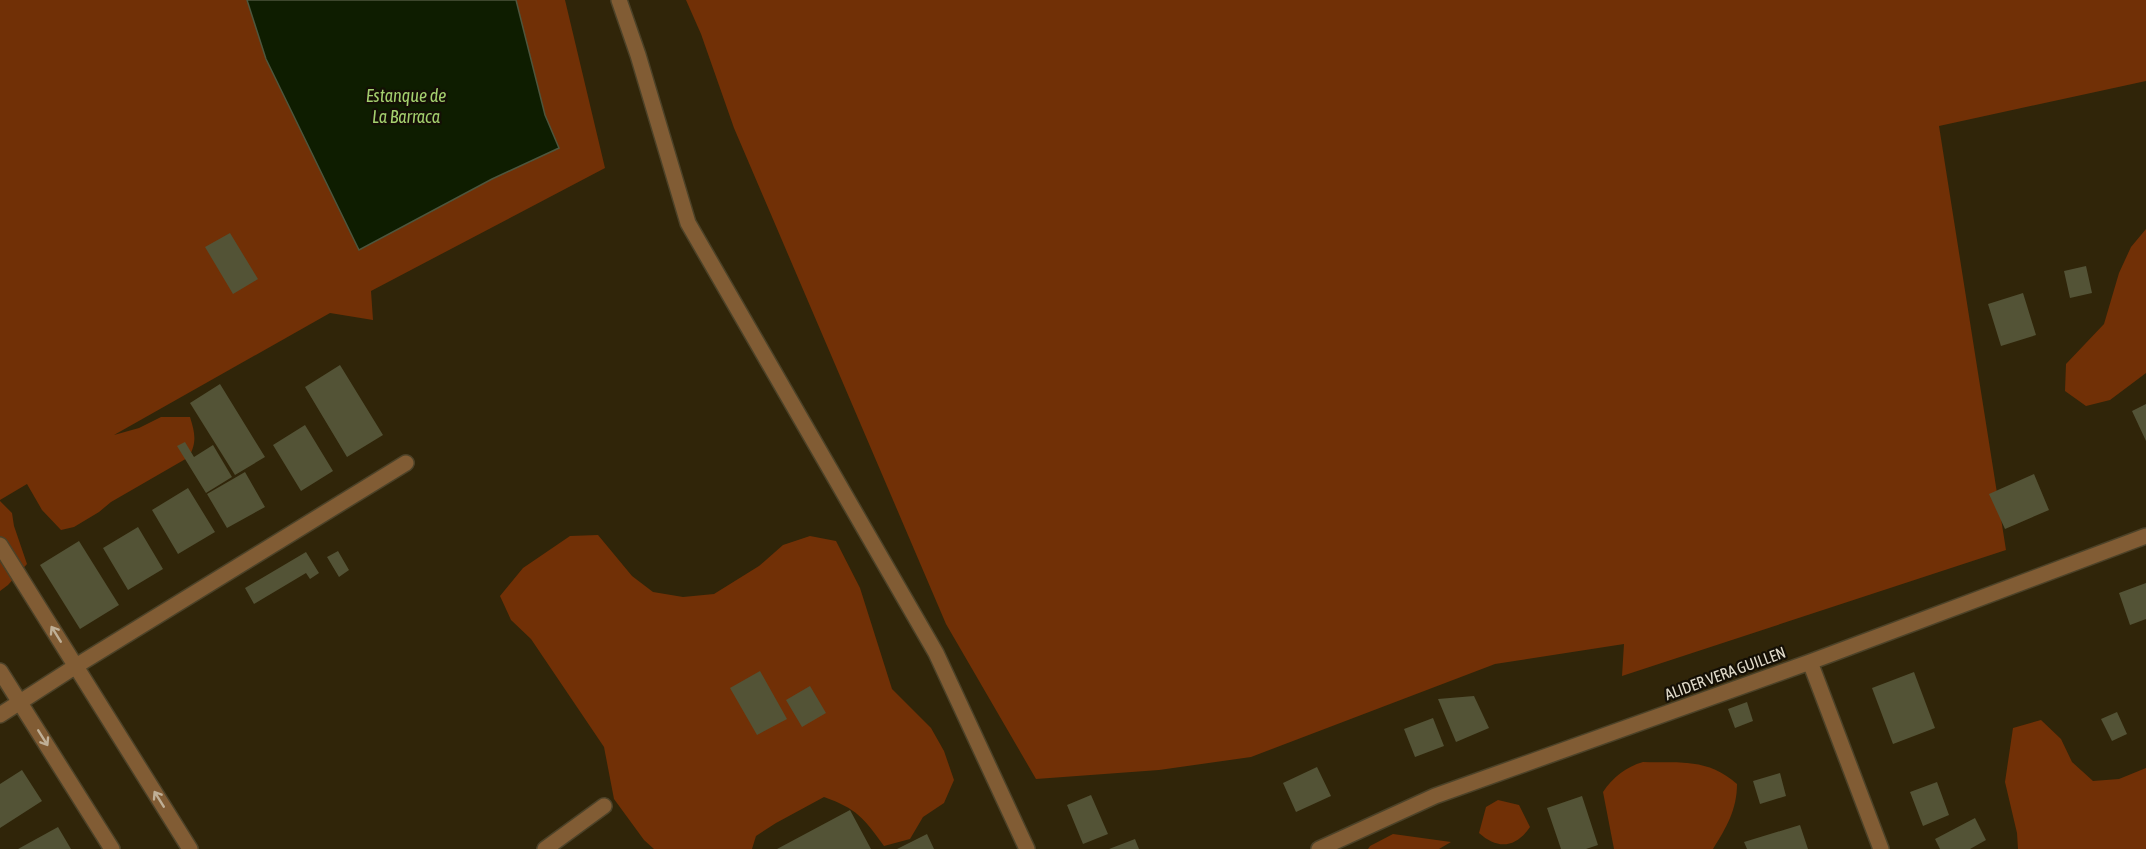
<svg xmlns="http://www.w3.org/2000/svg" width="2146" height="849" viewBox="0 0 2146 849" font-family="'Asap Condensed',sans-serif">
<rect width="100%" height="100%" fill="#302509"/>
<path fill="#713006" d="M0 0H565L605 168 371 291 373 320 330 313 114 435 139 428 161 417H190C195 433 197 442 189 457L111 502 99 512 74 527 61 530 42 510 27 484 0 500Z
M686 0H2146V81L1939 126 2006 550 1622 676 1624 644 1495 664 1251 757 1159 770 1036 779 946 624 734 128 701 34Z
M2146 229V373L2110 400 2086 406 2065 391 2066 364 2104 324 2119 273 2131 247Z
M0 501 12 513 14 526 27 564 8 585 0 591Z
M598 535 632 576 653 592 683 597 714 594 759 566 783 545 810 536 836 541 860 588 892 689 931 728 944 751 954 780 944 803 923 817 910 839 884 846C863 817 857 809 824 797L776 823 756 836 752 849H654L644 840 614 799 604 747 531 639 511 620 500 596 523 568 570 536Z
M2041 720 2061 739 2072 762 2093 781 2119 779 2146 768V849H2018L2017 833 2005 782 2013 728Z
M1643 762C1680 763 1708 758 1737 784 1737 810 1726 828 1713 849H1614L1603 792C1613 777 1626 767 1643 762Z
M1498 800 1519 805 1530 827C1515 849 1497 849 1479 833L1486 807Z
M1393 834 1451 842 1439 849H1368L1370 846Z"/>
<path fill="#0e1d00" stroke="#4d563d" stroke-width="1.5" d="M247 0H516L545 115 559 148 492 179 359 250 266 59Z"/>
<path fill="#535336" d="M230 233 258 279 233 294 205 247Z
M2086 266 2092 293 2070 298 2064 271Z
M2023 293 2036 335 2001 346 1988 304Z
M340 365 383 435 347 457 305 387Z
M220 384 265 457 235 475 190 403Z
M2146 404V441L2132 411Z
M305 425 333 471 301 491 273 445Z
M185 442 194 457 213 445 232 477 206 493 177 446Z
M245 472 265 507 227 528 207 494Z
M2034 474 2049 510 2005 529 1989 494Z
M188 488 215 532 178 554 152 510Z
M138 527 163 569 128 590 103 548Z
M79 541 119 605 80 629 40 565Z
M338 551 349 570 339 577 327 557Z
M306 552 319 573 310 579 306 573 254 604 245 588Z
M2146 583V619L2130 625 2119 593Z
M760 671 787 719 757 735 730 688Z
M1914 672 1935 728 1893 744 1872 688Z
M810 686 826 713 802 727 786 700Z
M1474 696 1489 728 1456 742 1438 699Z
M1747 702 1753 721 1735 728 1728 709Z
M2117 712 2127 734 2112 741 2101 719Z
M1433 718 1444 746 1415 757 1404 729Z
M1317 767 1331 796 1296 812 1283 783Z
M22 770 42 801 0 828V784Z
M1780 773 1786 796 1760 804 1753 781Z
M1937 782 1949 815 1923 826 1910 792Z
M1091 795 1108 834 1083 844 1067 805Z
M1582 796 1598 845 1586 849H1561L1547 808Z
M850 810 871 849H777Z
M1975 818 1986 840 1970 849H1940L1935 839Z
M1800 825 1808 849H1747L1744 842Z
M58 827 71 849H18Z
M927 834 934 849H897Z
M1135 839 1139 849H1109Z"/>
<g fill="none" stroke-linecap="round" stroke-linejoin="round">
<g stroke="#4c4228" stroke-width="18">
<path id="street" d="M619 0 638 55 688 223 936 653 1027 849
M0 545 190 849
M1810 662 1881 849
M0 671 112 849
M0 715 76 666 406 463
M545 849 604 806
M1319 849 1435 796 1810 662 2146 536"/>
</g>
<use href="#street" stroke="#815c34" stroke-width="15"/>
</g>
<defs><path id="oneway-shaft" d="M-6 0H5M1.5-3L5.5 0L1.5 3" fill="none" stroke-width="1.6" stroke-linecap="round" stroke-linejoin="round" transform="scale(1.5)"/></defs>
<g stroke="#bfaf96">
<use href="#oneway-shaft" transform="translate(56 634) rotate(-122)"/>
<use href="#oneway-shaft" transform="translate(43 738) rotate(58)"/>
<use href="#oneway-shaft" transform="translate(159 799) rotate(-122)"/>
</g>
<g text-anchor="middle" dominant-baseline="central" stroke-width="4.5" stroke-linejoin="round" paint-order="stroke">
<g font-size="16" fill="#e1dbcb" stroke="#140f05">
<text transform="translate(1725 673) rotate(-20)">ALIDER VERA GUILLEN</text>
</g>
<g font-size="18" font-style="italic" fill="#a4d06e" stroke="#140f05">
<text x="406" y="95">Estanque de<tspan x="406" dy="21">La Barraca</tspan></text>
</g>
</g>
</svg>
